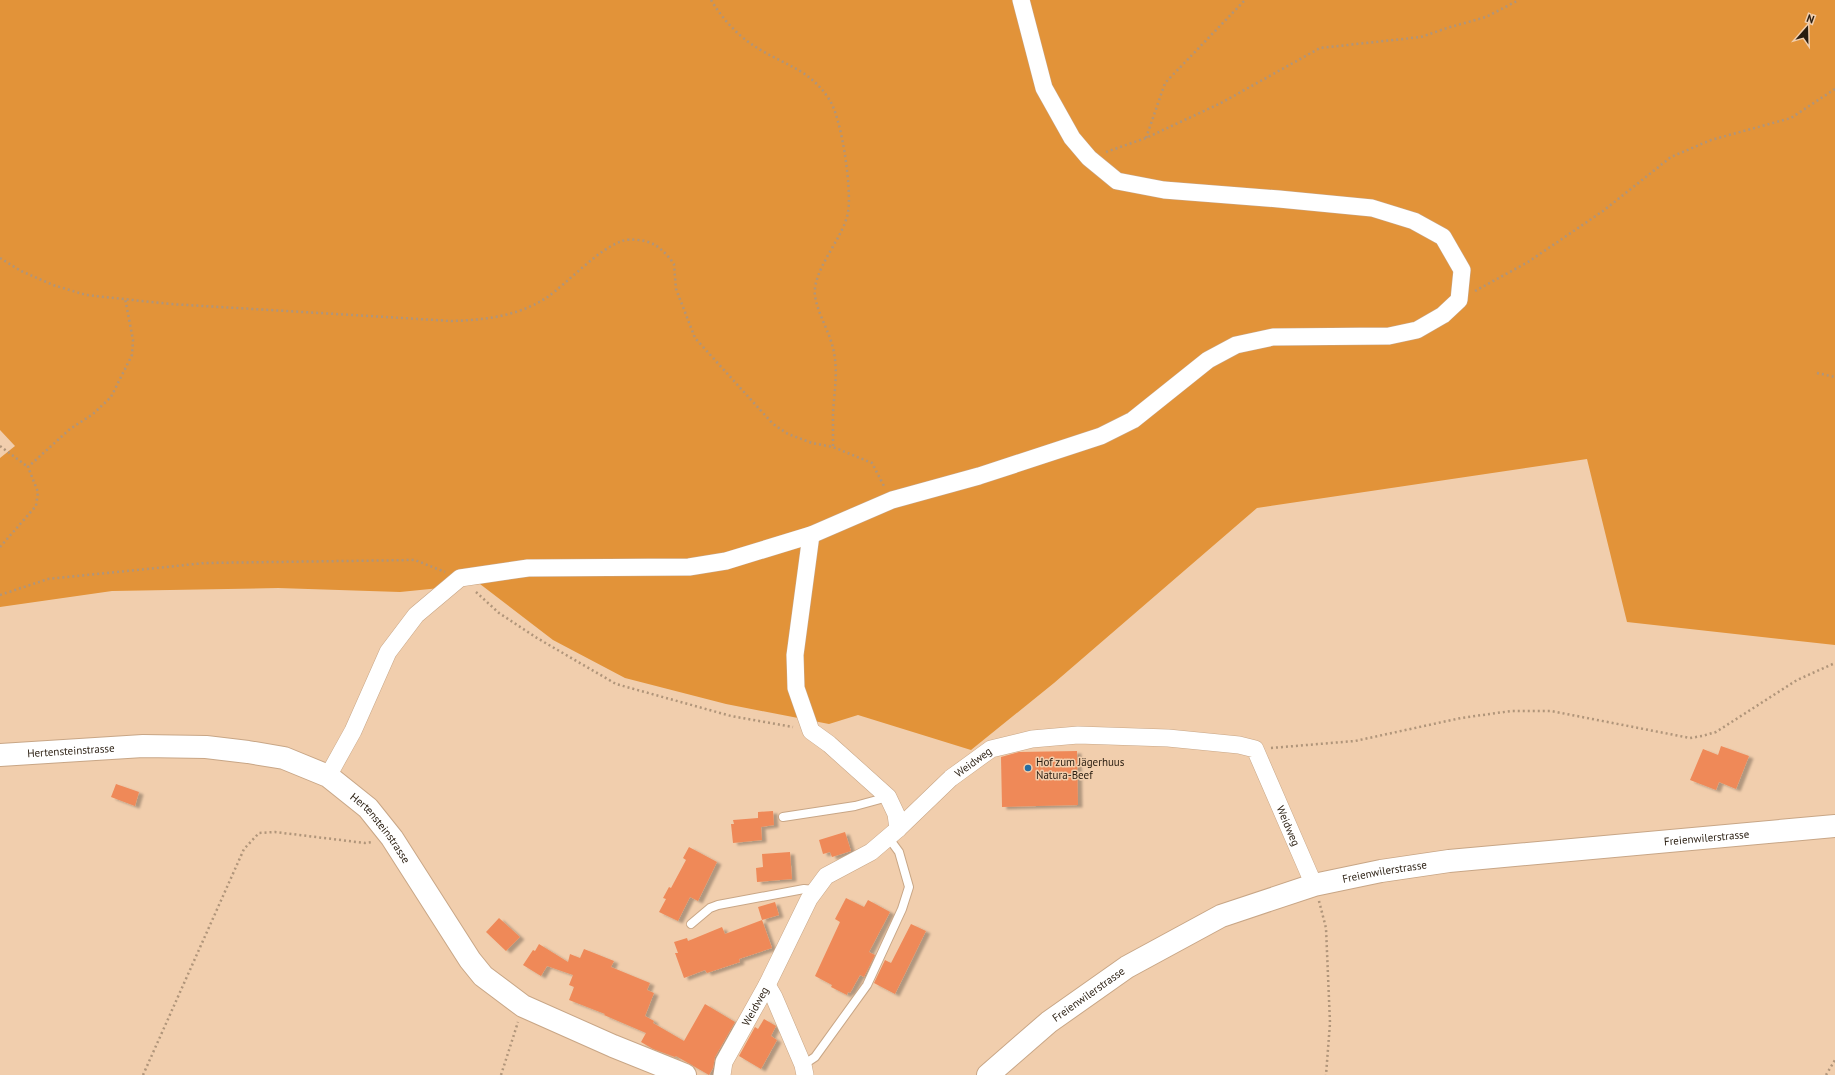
<svg xmlns="http://www.w3.org/2000/svg" width="1835" height="1075" viewBox="0 0 1835 1075" font-family="'PT Sans',sans-serif">
<defs>
<filter id="shadow"><feDropShadow dx="4.5" dy="2.5" stdDeviation="1" flood-color="#0004"/></filter>
</defs>
<rect width="100%" height="100%" fill="#f1cead"/>
<path fill="#e29339" d="M0 0H1835V645L1627 622 1587 459 1257 508 1054 683 971 750 858 715 829 724 726 704 625 678 553 640 480 584 400 592 278 588 112 591 0 607V458L15 446 0 430Z"/>
<path fill="#ef8959" filter="url(#shadow)" d="M1721 746 1749 756 1736 789 1719 782 1716 790 1690 780 1703 749 1718 755Z
M1077 751 1078 805 1002 807 1001 757 1019 752Z
M116 784 139 792 135 806 111 797Z
M773 811 774 825 761 827 762 840 733 843 731 824H734L733 820 758 818V812Z
M845 832 851 851 832 857 830 852 823 854 819 840Z
M689 847 717 862 698 901 690 897 678 921 659 912 666 899 663 898 669 887 671 888 686 860 683 858Z
M790 852 792 879 757 882 756 868 763 867 762 854Z
M846 898 864 907 868 900 890 912 869 952 875 955 864 977 860 975 850 993 848 992 847 995 831 987 832 985 815 976 840 922 835 919Z
M775 902 779 915 762 920 758 907Z
M499 918 520 937 506 951 486 932Z
M762 920 772 948 739 959 740 962 707 973 705 970 684 978 675 953H678L674 942 687 938 688 941 722 927 725 934Z
M911 924 926 931 895 994 874 983 885 960 891 963Z
M539 944 568 962 570 954 580 958 584 949 614 961 611 967 650 983 647 990 654 993 645 1016 654 1021 653 1023 684 1041 705 1004 735 1022 715 1057 713 1068 709 1075 676 1056 675 1057 653 1049 641 1042 646 1033 604 1015 605 1014 569 1000 574 987 569 985 573 975 547 966 541 976 523 965 533 950 535 951Z
M764 1019 776 1026 771 1036 777 1040 761 1069 739 1056 755 1027 758 1029Z"/>
<g fill="none" stroke-linecap="round" stroke-linejoin="round">
<g stroke="#c8a686" stroke-width="10">
<path id="lane" d="M783 817 855 806 888 797
M691 924 710 908 718 905 804 889 814 890
M803 1065 815 1057 867 985 902 909 909 887 899 852 888 837"/>
</g>
<g stroke="#c8a686" stroke-width="18">
<g id="street">
<path d="M811 535 795 655 796 688 811 731 829 744 888 797 896 814 898 829"/>
<path d="M328 776 353 731 388 652 416 615 460 578 528 568 689 567 726 561 811 535 892 500 979 476 1101 436 1133 420 1208 360 1236 345 1273 337 1389 336 1417 330 1443 315 1459 300 1462 270 1443 237 1414 221 1372 208 1279 199 1164 190 1117 181 1089 158 1072 138 1044 88 1021 0"/>
<path d="M767 985 774 997 803 1065 805 1075"/>
<path id="s1" d="M722 1075 724 1062 767 985 809 899 826 876 871 852 898 829 951 778 991 749 1032 739 1078 735 1168 738 1239 745 1255 749 1314 885"/>
</g>
</g>
<g stroke="#c8a686" stroke-width="24">
<g id="secondary">
<path id="s2" d="M0 755 143 746 206 747 248 752 284 758 328 776 368 808 392 838 470 960 483 976 523 1006 613 1046 685 1075"/>
<path id="s3" d="M988 1075 1049 1022 1127 967 1221 916 1314 885 1381 871 1449 861 1835 826"/>
</g>
</g>
<path stroke="#b0957a" stroke-width="2.5" stroke-dasharray="2 3" stroke-linecap="butt" d="M711 0C723 20 739 37 759 49 787 66 810 70 829 99 842 118 852 190 848 212 844 238 812 269 815 296 818 315 831 334 834 353 838 373 834 394 833 414 833 425 833 436 833 447
M1146 138 1165 83 1245 0
M1106 152 1146 138 1221 103 1320 48 1421 37 1447 28 1486 17 1519 0
M0 258 21 271 53 285 86 295 170 304 452 321C485 320 518 316 546 298 568 283 598 249 622 241 630 238 647 240 655 245 663 250 669 257 674 264L676 289 695 338 773 424 788 434 812 443 833 447 872 463 885 488
M1475 291 1528 262 1603 211 1671 157 1711 140 1791 118 1835 89
M1817 373 1835 377
M0 446 28 467
M0 547 36 506 38 492 28 467 70 429 93 414 111 397 132 355 133 340 125 298
M476 592 499 613 537 638 616 684 731 716 793 727
M0 595 48 579 205 563 415 560 445 572
M1271 748 1355 741 1461 718 1511 711H1551L1690 738 1702 736 1716 732 1797 680 1835 663
M1319 901 1326 928 1330 1023 1326 1075
M143 1075 244 849 259 833 275 832 365 843 372 842
M501 1075 518 1022
M1826 1075 1835 1060"/>
<use href="#lane" stroke="#fff" stroke-width="8"/>
<use href="#street" stroke="#fff" stroke-width="17"/>
<use href="#secondary" stroke="#fff" stroke-width="22"/>
</g>
<circle fill="#276da2" stroke="#f1cead" stroke-width="1.5" cx="1028" cy="768" r="4"/>
<g text-anchor="middle" dominant-baseline="central" stroke-width="3" stroke-linejoin="round" paint-order="stroke">
<g font-size="11" fill="#291d10" stroke="#f1cead">
<text stroke="none"><textPath href="#s2" startOffset="71">Hertensteinstrasse</textPath></text>
<text stroke="none"><textPath href="#s1" startOffset="413">Weidweg</textPath></text>
<text stroke="none"><textPath href="#s1" startOffset="785">Weidweg</textPath></text>
<text stroke="none"><textPath href="#s2" startOffset="407">Hertensteinstrasse</textPath></text>
<text stroke="none"><textPath href="#s3" startOffset="777">Freienwilerstrasse</textPath></text>
<text stroke="none"><textPath href="#s3" startOffset="453">Freienwilerstrasse</textPath></text>
<text stroke="none"><textPath href="#s3" startOffset="129">Freienwilerstrasse</textPath></text>
<text stroke="none"><textPath href="#s1" startOffset="77">Weidweg</textPath></text>
</g>
<g font-size="11" fill="#291d10" stroke="#f1cead" text-anchor="start">
<text x="1036" y="762">Hof zum Jägerhuus<tspan x="1036" dy="13">Natura-Beef</tspan></text>
</g>
</g>
<g transform="translate(1807 28) rotate(20)" stroke="#f1cead" stroke-width="3" paint-order="stroke">
<path d="M0-3L7 15L0 10L-7 15Z" fill="#291d10"/>
<text y="-6" font-size="11" font-weight="bold" text-anchor="middle" fill="#291d10">N</text>
</g>
</svg>
